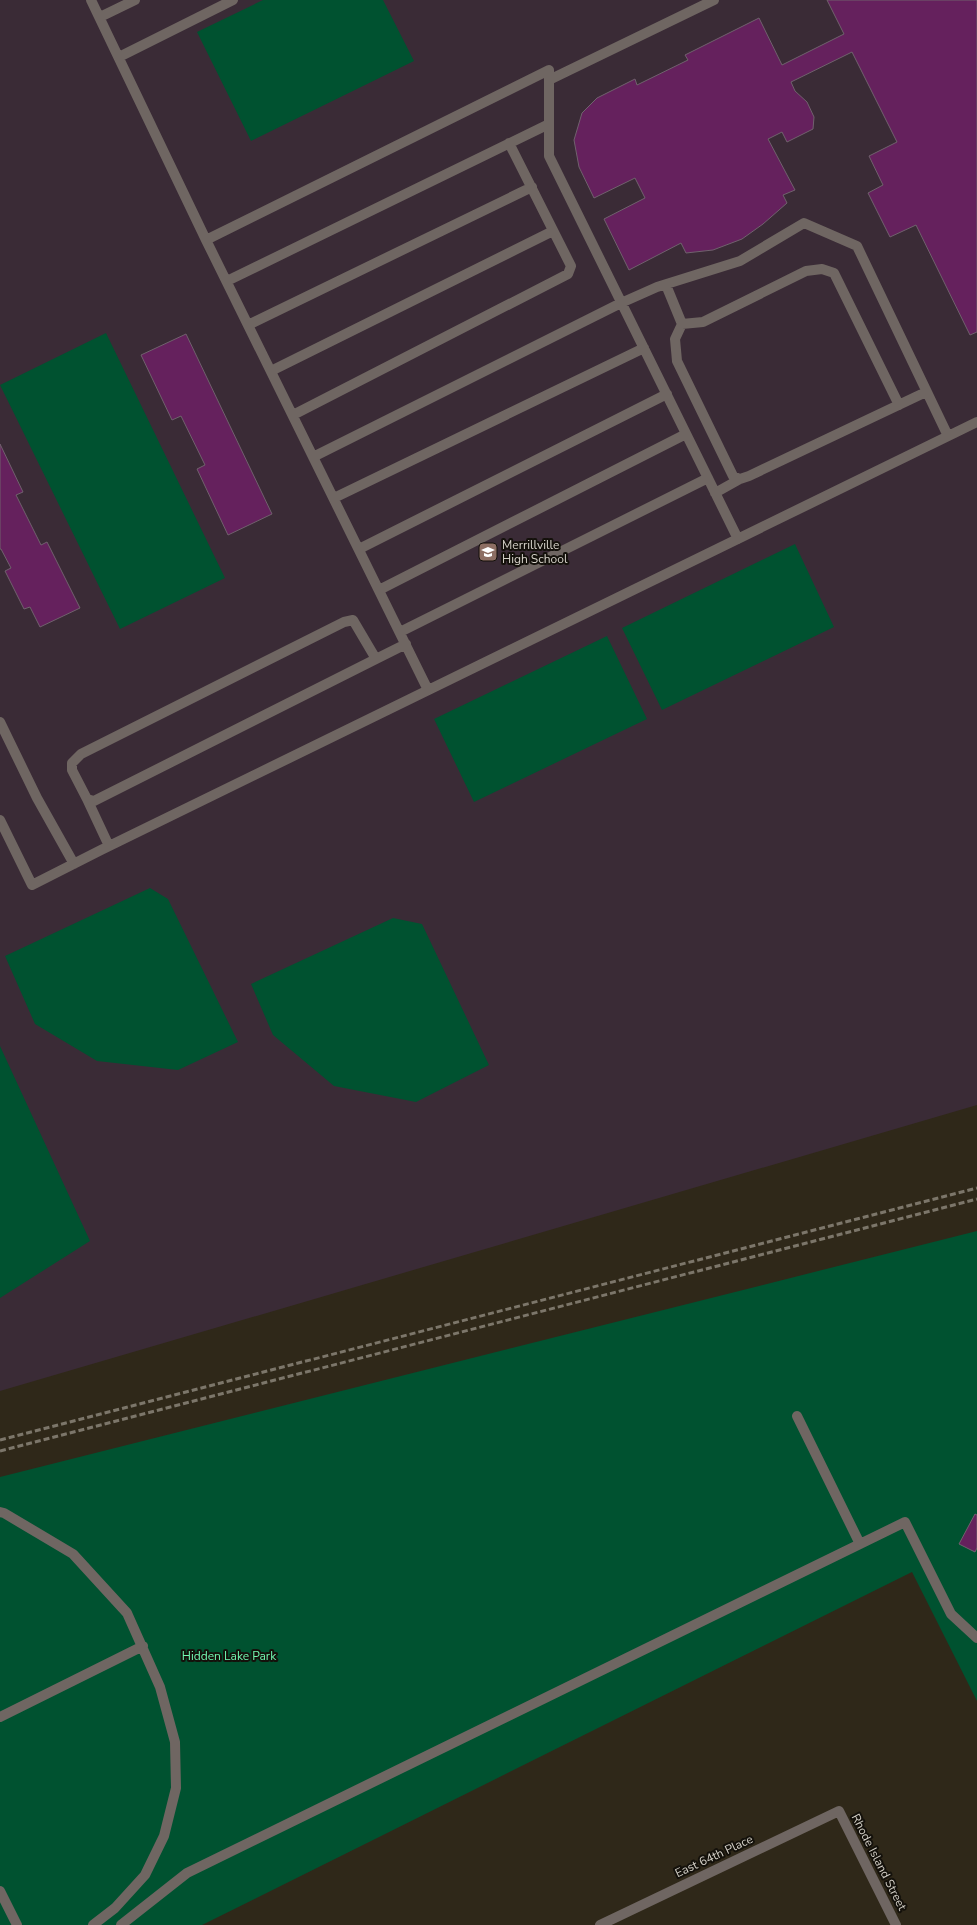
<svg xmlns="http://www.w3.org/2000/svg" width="977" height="1925" viewBox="0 0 977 1925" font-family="'Nunito Sans',sans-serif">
<rect width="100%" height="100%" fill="#2f2819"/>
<path fill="#3a2b36" d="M0 0H977V1105L0 1391Z"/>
<path fill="#005230" d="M263 0H383L414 61 251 141 197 32Z
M106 333 225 578 120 629 0 385Z
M795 544 834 627 662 710 622 628Z
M607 636 647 719 474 802 434 719Z
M150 888 168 899 238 1042 178 1070 97 1061 35 1024 5 956Z
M393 918 422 924 489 1065 416 1102 334 1086 273 1035 251 984Z
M0 1046 90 1241 0 1298Z
M977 1231V1701L912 1572 202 1925H0V1477Z"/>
<path fill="#65215d" stroke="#70616d" d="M827 0H977V332L970 335 916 225 890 237 868 193 883 185 869 156 897 142 852 52 791 82 795 91 807 102 814 117 813 129 787 142 782 132 768 139 795 190 783 195 787 203 763 224 742 239 713 250 686 253 681 243 629 270 604 219 645 198 635 178 594 198 579 167 574 140 582 113 597 98 635 79 637 85 688 60 685 55 759 18 782 65 844 34Z
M186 334 272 514 228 535 197 469 205 465 181 416 172 420 141 355Z
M0 444 23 492 16 495 41 545 47 542 80 608 40 627 30 607 24 609 5 571 11 568 1 549H0Z
M975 1514 977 1515V1548L975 1552 959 1544Z"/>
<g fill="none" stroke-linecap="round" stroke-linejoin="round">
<path stroke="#6f6662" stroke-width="10" d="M91 0 206 240 428 690
M100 17 135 0
M119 57 233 0
M549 80 714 0
M206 240 549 70V156L738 539
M227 281 549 124
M666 285 682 324 675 339 677 361 733 476 740 479 749 476 926 392
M682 324 703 322 806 271 822 269 834 273 899 405
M248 325 532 187
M271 371 553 231
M293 415 568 274 571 266 509 143
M313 457 621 303 657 287 740 261 804 223 857 246 948 436
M715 493 740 479
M334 498 644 348
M359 549 667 394
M379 590 686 434
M400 632 708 478
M376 659 353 620 344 622 81 754 72 763V770L87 799 94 801 376 659 406 644
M0 722 37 798 74 864
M87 799 109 846
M0 820 32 885 101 850 977 422
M797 1416 860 1544
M0 1512 4 1513 73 1554 127 1613 160 1687 175 1742 176 1788 164 1836 145 1875 115 1908 93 1925
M0 1717 143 1646
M0 1891 17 1925
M121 1925 187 1873 905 1522 951 1614 977 1638
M600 1925 839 1811 896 1925"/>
<path stroke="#7c766a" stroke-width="3" stroke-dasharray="6 3" stroke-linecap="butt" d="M0 1440 977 1188
M0 1451 977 1199"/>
</g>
<defs>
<g id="school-square" transform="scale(1)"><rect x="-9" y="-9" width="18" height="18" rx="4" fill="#8d6e63" stroke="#14110b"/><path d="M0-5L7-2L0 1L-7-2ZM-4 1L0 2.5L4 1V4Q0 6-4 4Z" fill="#fff"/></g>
</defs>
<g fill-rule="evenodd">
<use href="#school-square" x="488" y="552"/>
</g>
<g text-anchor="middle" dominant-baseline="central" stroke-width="4" stroke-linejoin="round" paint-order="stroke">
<g font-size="12" fill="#d5d1c8" stroke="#14110b" text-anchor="start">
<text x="502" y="545">Merrillville<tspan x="502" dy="14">High School</tspan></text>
</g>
<g font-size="12" fill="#72f8b2" stroke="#14110b">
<text x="229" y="1656">Hidden Lake Park</text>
</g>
<g font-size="12" fill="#d5d1c8" stroke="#14110b">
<text transform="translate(714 1856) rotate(-25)">East 64th Place</text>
<text transform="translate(879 1862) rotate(63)">Rhode Island Street</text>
</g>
</g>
</svg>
